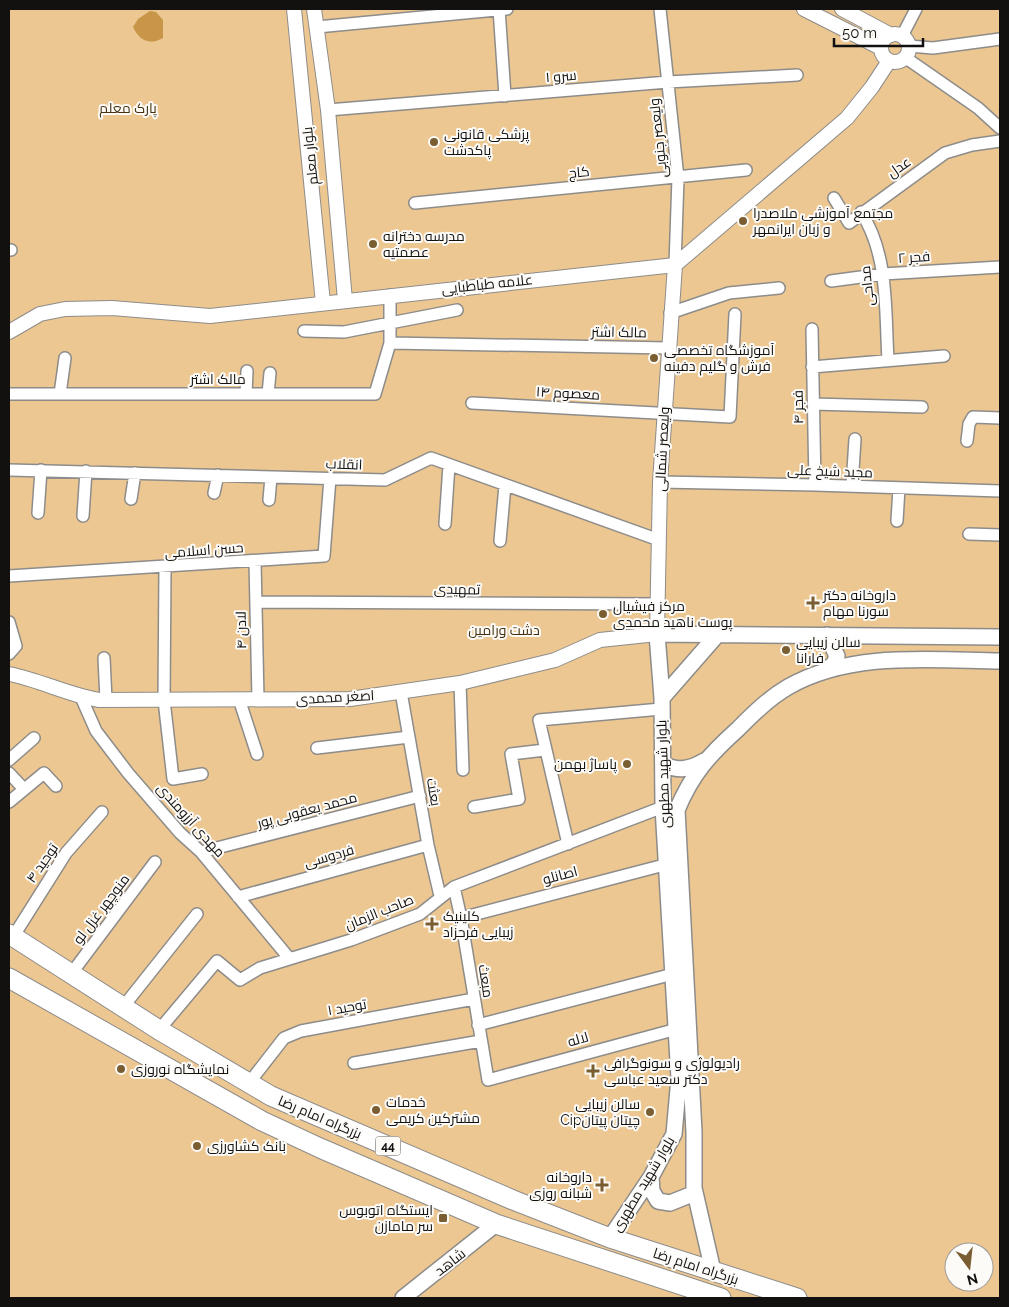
<svg xmlns="http://www.w3.org/2000/svg" width="1009" height="1307" viewBox="0 0 1009 1307" font-family="Raleway,Cairo,sans-serif">
<rect width="100%" height="100%" fill="#fdfbf8"/>
<path fill="#ecc791" fill-rule="evenodd" d="M9 9H1000V1298H9ZM954 1252H984V1282H954Z"/>
<path fill="#c79649" d="M150 11 156 12 163 20V38C149 46 139 40 133 27L138 19Z"/>
<g fill="none" stroke-linecap="round" stroke-linejoin="round">
<g stroke="#8e8c8a" stroke-width="14">
<path id="minor" d="M499 9 505 96
M660 9 678 178 675 265
M317 27 507 9
M902 36 916 9
M909 46 933 48 1000 39
M906 58 978 108 1000 128
M328 110 668 82 797 75
M834 198 849 223 945 153 972 145 1000 141
M415 203 746 170
M861 212C889 255 885 311 888 360
M9 250H11
M831 281 883 274 1000 267
M670 313 729 293 779 288
M812 329 815 485
M304 331 344 332 457 310
M390 343 668 348
M812 367 944 356
M246 393 247 371
M9 394H375L390 343V295
M60 394 65 358
M268 394 270 373
M472 403 730 417 735 314
M813 404 922 407
M967 441 969 424 973 417 1000 418
M9 470 385 480 431 458 659 540
M660 482 815 485 1000 491
M852 486 855 439
M214 493 218 475
M131 499 135 473
M269 500 271 477
M38 513 41 470
M83 516 86 471
M897 521 899 488
M445 524 449 465
M969 534 1000 535
M500 541 505 485
M255 561 258 699
M165 568 164 700 173 779 202 774
M9 576 324 556 330 478
M256 602 657 604
M9 622 16 646 9 654
M104 658 106 700
M460 683 463 770
M401 692 428 845 440 896
M81 697 96 731 128 773 180 833 201 852 289 958
M239 699 257 754
M317 748 409 737
M9 760 34 738
M9 773 23 788
M9 802 44 773 56 786
M474 807 519 799 511 754 545 750
M568 844 539 720 661 709
M201 852 420 796
M454 887 461 918 488 1080 677 1029
M238 897 428 845
M461 918 668 864
M13 937 66 853 102 812
M71 974 155 862
M123 1007 197 914
M478 1025 673 974
M159 1030 217 961 240 980 260 968 351 940 420 914 454 887 663 807
M354 1063 481 1041
M249 1083 284 1038 301 1031 474 999"/>
</g>
<g stroke="#8e8c8a" stroke-width="16">
<path id="tertiary" d="M294 9 323 303
M314 9 328 110 345 300
M804 9 881 48
M842 9 891 35
M881 48a14 14 0 1 1 28 0a14 14 0 1 1-28 0Z
M9 332 40 314 65 309 112 308 210 316 675 265 847 118 872 87 889 61
M9 674C40 680 68 695 99 700L350 699 460 683 555 660 600 640 657 634 660 482 675 265"/>
</g>
<g stroke="#8e8c8a" stroke-width="18">
<path id="secondary" d="M824 671 834 664 837 656 827 635
M662 698 717 635
M663 764C678 772 690 769 704 761
M651 1177 652 1191 658 1201 670 1203 695 1193
M610 1238 651 1177 674 1134 679 1078 663 807 662 698 657 634 1000 637
M713 1271 694 1188V1132L677 810C692 774 709 755 738 729 753 714 769 698 788 687 851 651 930 660 1000 661
M403 1298 496 1224"/>
</g>
<g stroke="#8e8c8a" stroke-width="21">
<path id="trunk" d="M9 934 159 1030 271 1096 513 1200 610 1238 797 1298
M9 978 262 1121 320 1148 496 1224 721 1298"/>
</g>
<use href="#minor" stroke="#fff" stroke-width="11"/>
<use href="#tertiary" stroke="#fff" stroke-width="14"/>
<use href="#secondary" stroke="#fff" stroke-width="15"/>
<use href="#trunk" stroke="#fff" stroke-width="19"/>
</g>
<g fill="#7a5d31" stroke="#fdfbf8" stroke-width="2">
<circle cx="434" cy="142" r="5"/>
<circle cx="743" cy="221" r="5"/>
<circle cx="373" cy="244" r="5"/>
<circle cx="654" cy="358" r="5"/>
<path d="M810.5 595.5h5v5h5v5h-5v5h-5v-5h-5v-5h5z"/>
<circle cx="603" cy="614" r="5"/>
<circle cx="786" cy="650" r="5"/>
<circle cx="627" cy="764" r="5"/>
<path d="M429.5 916.5h5v5h5v5h-5v5h-5v-5h-5v-5h5z"/>
<circle cx="121" cy="1069" r="5"/>
<path d="M590.5 1063.5h5v5h5v5h-5v5h-5v-5h-5v-5h5z"/>
<circle cx="376" cy="1110" r="5"/>
<circle cx="650" cy="1112" r="5"/>
<circle cx="197" cy="1146" r="5"/>
<path d="M599.5 1177.5h5v5h5v5h-5v5h-5v-5h-5v-5h5z"/>
<rect x="438" y="1213" width="10" height="10" rx="2.5"/>
</g>
<g text-anchor="middle" dominant-baseline="central" stroke-width="4" stroke-linejoin="round" paint-order="stroke">
<rect fill="#fdfbf8" stroke="#585756" stroke-width="1" x="375.5" y="1136.5" width="25" height="19" rx="4"/>
<g font-size="12" font-weight="bold" fill="#121110">
<text x="388" y="1146">44</text>
</g>
<g font-size="14" fill="#121110" stroke="#fdfbf8">
<text transform="translate(561 76) rotate(-5)">سرو ۱</text>
<text transform="translate(658 138) rotate(-96)">ولیعصر جنوبی</text>
<text transform="translate(310 156) rotate(-96)">بلوار معلم</text>
<text transform="translate(899 167) rotate(-35)">عدل</text>
<text transform="translate(579 172) rotate(-5)">کاج</text>
<text transform="translate(914 257) rotate(-4)">فجر ۲</text>
<text transform="translate(487 284) rotate(-6)">علامه طباطبایی</text>
<text transform="translate(867 286) rotate(-96)">مداحی</text>
<text transform="translate(619 332) rotate(1)">مالک اشتر</text>
<text x="218" y="379">مالک اشتر</text>
<text transform="translate(568 393) rotate(3)">۱۴ معصوم</text>
<text transform="translate(798 407) rotate(-91)">فجر ۴</text>
<text transform="translate(662 449) rotate(-87)">ولیعصر شمالی</text>
<text transform="translate(344 464) rotate(2)">انقلاب</text>
<text transform="translate(830 471) rotate(2)">مجید شیخ علی</text>
<text transform="translate(204 550) rotate(-4)">حسن اسلامی</text>
<text transform="translate(457 589) rotate(1)">تمهیدی</text>
<text transform="translate(241 630) rotate(-91)">لادن ۴</text>
<text transform="translate(335 697) rotate(-3)">اصغر محمدی</text>
<text transform="translate(663 774) rotate(-92)">بلوار شهید مطهری</text>
<text transform="translate(434 792) rotate(80)">بعثت</text>
<text transform="translate(307 810) rotate(-15)">محمد یعقوبی پور</text>
<text transform="translate(191 820) rotate(48)">مهدی آرزومندی</text>
<text transform="translate(329 856) rotate(-16)">فردوسی</text>
<text transform="translate(42 863) rotate(-55)">توحید ۴</text>
<text transform="translate(560 875) rotate(-15)">اصانلو</text>
<text transform="translate(101 909) rotate(-53)">منوچهر غزل لو</text>
<text transform="translate(379 912) rotate(-22)">صاحب الزمان</text>
<text transform="translate(486 981) rotate(81)">مبعث</text>
<text transform="translate(347 1007) rotate(-10)">توحید ۱</text>
<text transform="translate(578 1039) rotate(-16)">لاله</text>
<text transform="translate(320 1117) rotate(23)">بزرگراه امام رضا</text>
<text transform="translate(643 1184) rotate(-59)">بلوار شهید مطهری</text>
<text transform="translate(450 1262) rotate(-38)">شاهد</text>
<text transform="translate(696 1266) rotate(18)">بزرگراه امام رضا</text>
</g>
<g font-size="14" fill="#442f0e" stroke="#fdfbf8">
<text x="128" y="108">پارک معلم</text>
<text x="504" y="630">دشت ورامین</text>
</g>
<g font-size="14" fill="#121110" stroke="#fdfbf8" text-anchor="start">
<text x="444" y="134">پزشکی قانونی<tspan x="444" dy="16">پاکدشت</tspan></text>
<text x="753" y="213">مجتمع آموزشی ملاصدرا<tspan x="753" dy="16">و زبان ایرانمهر</tspan></text>
<text x="383" y="236">مدرسه دخترانه<tspan x="383" dy="16">عصمتیه</tspan></text>
<text x="664" y="350">آموزشگاه تخصصی<tspan x="664" dy="16">فرش و گلیم دفینه</tspan></text>
<text x="823" y="595">داروخانه دکتر<tspan x="823" dy="16">سورنا مهام</tspan></text>
<text x="613" y="606">مرکز فیشیال<tspan x="613" dy="16">پوست ناهید محمدی</tspan></text>
<text x="796" y="642">سالن زیبایی<tspan x="796" dy="16">فارانا</tspan></text>
<text x="617" y="764" text-anchor="end">پاساژ بهمن</text>
<text x="443" y="916">کلینیک<tspan x="443" dy="16">زیبایی فرحزاد</tspan></text>
<text x="604" y="1063">رادیولوژی و سونوگرافی<tspan x="604" dy="16">دکتر سعید عباسی</tspan></text>
<text x="131" y="1069">نمایشگاه نوروزی</text>
<text x="386" y="1102">خدمات<tspan x="386" dy="16">مشترکین کریمی</tspan></text>
<text x="640" y="1104" text-anchor="end">سالن زیبایی<tspan x="640" dy="16">Cipچیتان پیتان</tspan></text>
<text x="207" y="1146">بانک کشاورزی</text>
<text x="592" y="1177" text-anchor="end">داروخانه<tspan x="592" dy="16">شبانه روزی</tspan></text>
<text x="433" y="1210" text-anchor="end">ایستگاه اتوبوس<tspan x="433" dy="16">سر مامازن</tspan></text>
</g>
</g>
<rect width="1009" height="1307" fill="none" stroke="#121110" stroke-width="20"/>
<g transform="translate(969 1267) rotate(165)"><circle r="24" fill="#fdfbf8" stroke="#9f9d9b"/>
<path d="M0-4L9 19L0 12L-9 19Z" fill="#7a5d31"/>
<text y="-8" font-size="14" font-weight="bold" text-anchor="middle" fill="#121110">N</text>
</g>
<path d="M834 38v8h89v-8" fill="none" stroke="#121110" stroke-width="2.5"/>
<text x="842" y="38" font-size="15" fill="#121110" stroke="#fdfbf8" stroke-width="4" paint-order="stroke">50 m</text>
</svg>
